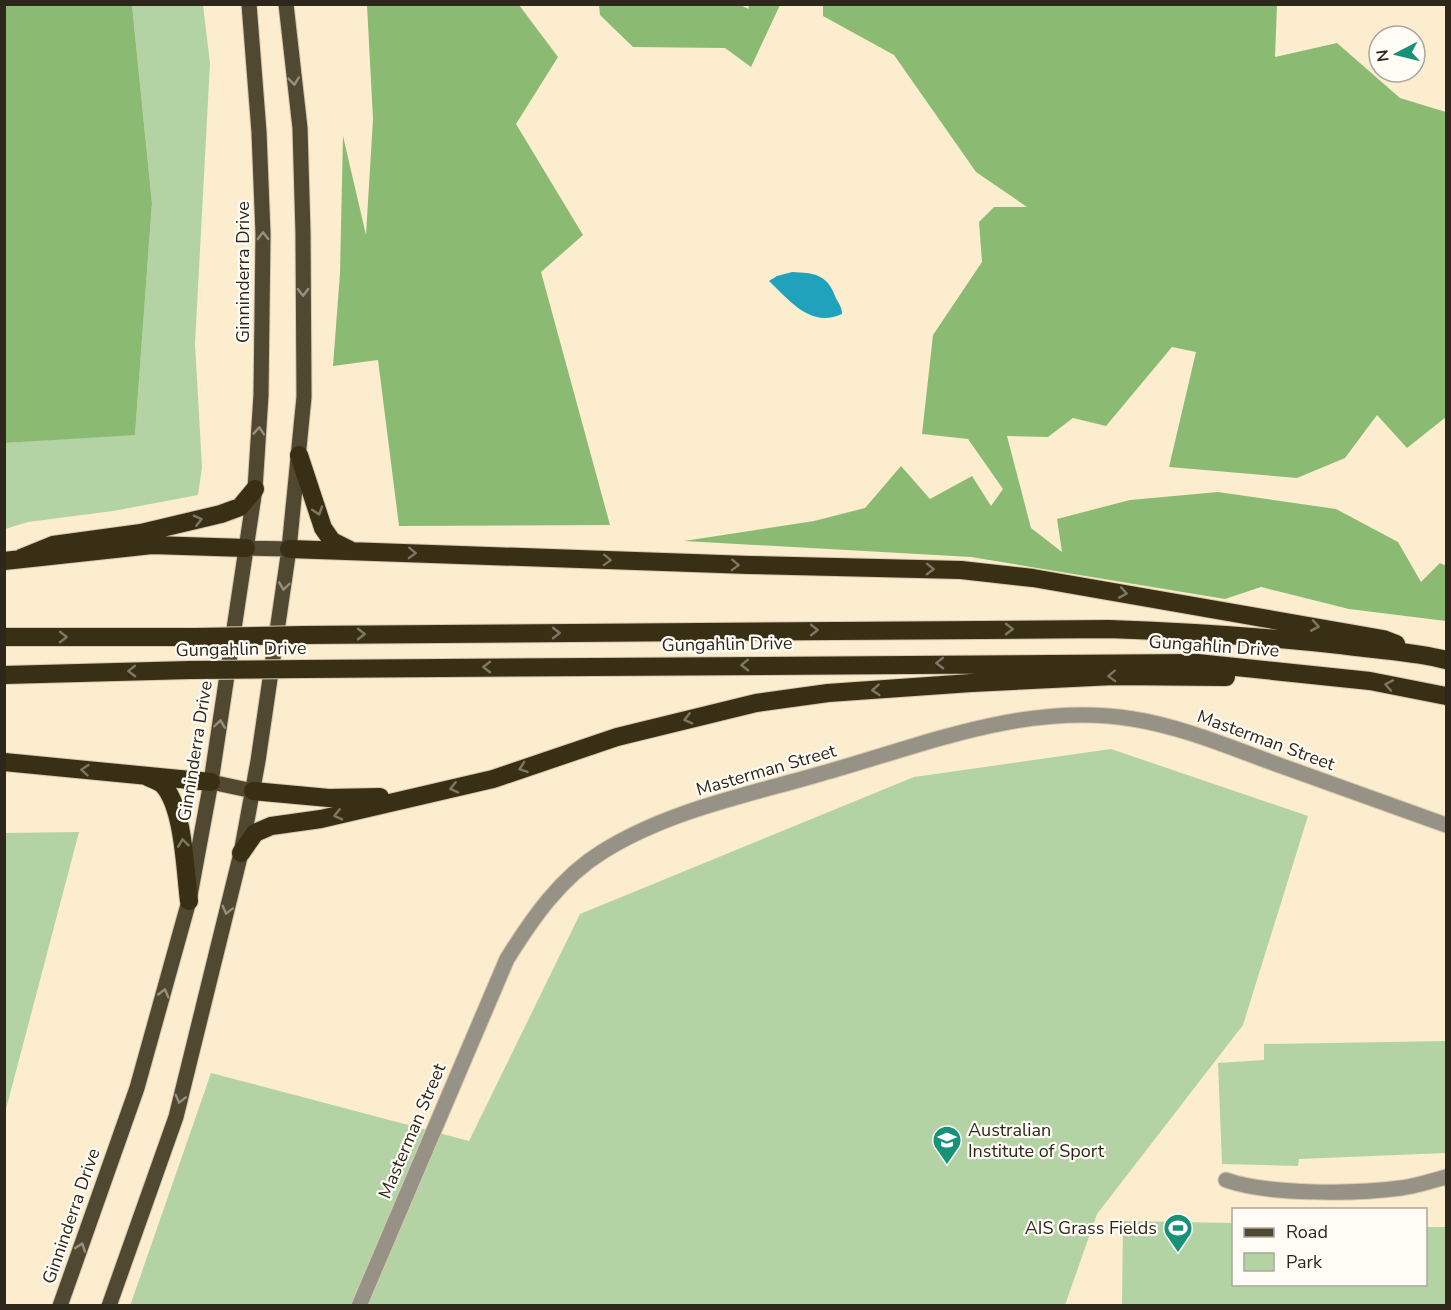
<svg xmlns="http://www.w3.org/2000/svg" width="1451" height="1310" viewBox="0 0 1451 1310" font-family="'Nunito Sans',sans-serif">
<rect width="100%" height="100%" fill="#fcedcf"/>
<path fill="#b3d3a4" d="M132 5H203L210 63 195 344 202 467 198 495 113 511 28 522 5 529V443L135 434 152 203Z
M1111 749 1308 816 1243 1025 1097 1214 1065 1305 130 1306 211 1073 469 1141 580 914 914 777Z
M79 832 5 1113V833Z
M1446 1041V1153L1299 1159 1298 1166 1222 1164 1218 1063 1264 1060V1044Z
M1123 1221 1233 1223 1234 1284H1426V1227H1446V1305H1122Z"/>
<path fill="#8bbb73" d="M4 5H132L152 203 135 435 5 443Z
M367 5H519L558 57 516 124 583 235 541 272 610 525 399 526 378 360 333 366 340 273 343 136 366 235 373 119Z
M740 5 749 9 748 5H780L751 67 725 48 633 47 600 15 599 5Z
M823 5H1277L1275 57 1337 43 1400 98 1446 112V417L1407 448 1377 415 1345 458 1297 478 1169 467 1196 352 1172 347 1106 426 1073 418 1048 437 1007 436 1031 528 1062 552 1057 519 1130 500 1218 492 1336 509 1398 542 1421 582 1440 563 1446 566V621L1349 609 1261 587 1225 599 971 557 684 541 814 521 865 508 901 466 930 499 972 476 991 506 1003 489 968 439 922 434 933 335 982 262 979 222 994 207H1027L976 172 894 55 823 16Z"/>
<path fill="#20a2bd" d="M792 272C814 273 827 274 835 296 838 303 842 306 842 314 811 328 791 302 769 281L777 276Z"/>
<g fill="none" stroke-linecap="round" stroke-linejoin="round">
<g stroke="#d7c9af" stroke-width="17">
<path id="minor" d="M1226 1180C1268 1195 1356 1194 1401 1188 1416 1186 1432 1181 1446 1177
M359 1306 507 959C532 919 560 878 602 852 667 811 747 795 820 774 921 746 1026 701 1133 719 1183 727 1229 747 1276 764 1333 785 1390 805 1446 825"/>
</g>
<g stroke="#d7c9af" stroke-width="17">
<path id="major" d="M246 548 289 549
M211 782 253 791
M60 1306 137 1088 189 901 211 782 255 489 261 395 263 234 259 132 249 4
M109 1306 176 1117 241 853 258 761 289 549 304 397 303 233 300 128 286 4"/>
</g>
<g stroke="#d7c9af" stroke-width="20">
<path id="highway" d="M299 455 323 528 332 541 350 550
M289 549 749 565 961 570 1033 578 1383 639 1396 644
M21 558 53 545 141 533 221 514 240 507 255 489
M4 561 152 545 246 548
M303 635 1109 629C1192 632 1274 637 1356 647 1387 651 1416 652 1446 660
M4 637H196
M303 669 1197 663 1370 681 1446 696
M4 675 191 670
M4 762 211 782
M146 776C151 779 159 781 163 785 184 808 185 871 189 901
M253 791 329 798 380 797
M241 853 255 833 271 826 321 819 493 779 617 737 756 703 828 693 971 683 1114 676 1226 677"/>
</g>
<use href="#minor" stroke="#979286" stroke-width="15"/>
<use href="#major" stroke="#514832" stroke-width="15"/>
<use href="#highway" stroke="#382f15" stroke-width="18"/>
<g stroke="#d7c9af" stroke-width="20" stroke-linecap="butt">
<path id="highway-bridge" d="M196 637 303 635
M191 670 303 669"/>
</g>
<use href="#highway-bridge" stroke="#382f15" stroke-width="18"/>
</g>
<defs><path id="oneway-chevron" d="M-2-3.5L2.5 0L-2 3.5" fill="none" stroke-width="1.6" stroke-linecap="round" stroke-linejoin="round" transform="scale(1.5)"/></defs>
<g stroke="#979080">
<use href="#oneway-chevron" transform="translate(294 81) rotate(84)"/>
<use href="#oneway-chevron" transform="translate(263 236) rotate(-91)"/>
<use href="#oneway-chevron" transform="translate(303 292) rotate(90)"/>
<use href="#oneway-chevron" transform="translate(259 431) rotate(-86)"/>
<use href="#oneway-chevron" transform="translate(284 586) rotate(98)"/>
<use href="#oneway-chevron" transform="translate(220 724) rotate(-82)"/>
<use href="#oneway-chevron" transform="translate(227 910) rotate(104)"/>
<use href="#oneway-chevron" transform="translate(164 993) rotate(-75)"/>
<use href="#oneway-chevron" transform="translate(180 1099) rotate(104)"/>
<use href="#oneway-chevron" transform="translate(81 1247) rotate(-71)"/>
</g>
<g stroke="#7e7764">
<use href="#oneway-chevron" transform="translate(318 511) rotate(72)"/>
<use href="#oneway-chevron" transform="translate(198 520) rotate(-14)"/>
<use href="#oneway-chevron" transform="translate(412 553) rotate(2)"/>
<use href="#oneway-chevron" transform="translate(607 560) rotate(2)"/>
<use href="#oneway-chevron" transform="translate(735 565) rotate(2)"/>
<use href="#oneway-chevron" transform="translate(930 569) rotate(1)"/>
<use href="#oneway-chevron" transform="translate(1123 593) rotate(10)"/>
<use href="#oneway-chevron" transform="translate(1315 626) rotate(10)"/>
<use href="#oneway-chevron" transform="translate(1009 629)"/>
<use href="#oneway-chevron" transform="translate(814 630)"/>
<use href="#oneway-chevron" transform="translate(556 633)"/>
<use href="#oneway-chevron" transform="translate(361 634)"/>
<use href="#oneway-chevron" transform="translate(63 637)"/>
<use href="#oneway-chevron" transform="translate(940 663) rotate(179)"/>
<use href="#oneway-chevron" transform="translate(745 665) rotate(179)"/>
<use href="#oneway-chevron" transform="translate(487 667) rotate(180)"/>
<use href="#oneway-chevron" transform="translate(132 671) rotate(179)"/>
<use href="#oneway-chevron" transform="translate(1112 676) rotate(178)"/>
<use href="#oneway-chevron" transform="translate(1389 685) rotate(-169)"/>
<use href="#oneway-chevron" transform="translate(876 690) rotate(176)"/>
<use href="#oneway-chevron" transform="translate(688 719) rotate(166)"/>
<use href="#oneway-chevron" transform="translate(523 768) rotate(161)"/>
<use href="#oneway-chevron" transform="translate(85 770) rotate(-175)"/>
<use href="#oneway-chevron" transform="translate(454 788) rotate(167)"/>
<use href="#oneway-chevron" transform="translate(338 815) rotate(167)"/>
<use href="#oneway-chevron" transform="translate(183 843) rotate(-97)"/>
</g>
<defs>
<g id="university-pin" transform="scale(1.5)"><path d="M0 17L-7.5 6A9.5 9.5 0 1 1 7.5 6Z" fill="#179279" stroke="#fffcf6"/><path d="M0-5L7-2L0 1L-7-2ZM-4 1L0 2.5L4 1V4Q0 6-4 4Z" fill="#fff"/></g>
<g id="stadium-pin" transform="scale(1.5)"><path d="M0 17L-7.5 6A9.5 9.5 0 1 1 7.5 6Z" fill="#179279" stroke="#fffcf6"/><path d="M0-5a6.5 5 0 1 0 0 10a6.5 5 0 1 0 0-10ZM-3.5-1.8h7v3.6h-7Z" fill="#fff"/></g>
</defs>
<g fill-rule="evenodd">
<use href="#university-pin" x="947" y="1140"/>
<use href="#stadium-pin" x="1178" y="1228"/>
</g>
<g text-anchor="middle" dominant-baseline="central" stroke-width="4.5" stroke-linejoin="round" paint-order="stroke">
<g font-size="18" fill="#2d271c" stroke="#fffcf6">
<text transform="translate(243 272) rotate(-90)">Ginninderra Drive</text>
<text transform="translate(727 644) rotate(-1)">Gungahlin Drive</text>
<text transform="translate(1214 646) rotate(4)">Gungahlin Drive</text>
<text transform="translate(241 649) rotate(-1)">Gungahlin Drive</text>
<text transform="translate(1266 740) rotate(20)">Masterman Street</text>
<text transform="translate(195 751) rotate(-81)">Ginninderra Drive</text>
<text transform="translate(766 770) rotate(-16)">Masterman Street</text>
<text transform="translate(412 1131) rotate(-67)">Masterman Street</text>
<text transform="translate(71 1216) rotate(-71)">Ginninderra Drive</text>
</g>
<g font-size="18" fill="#2d271c" stroke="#fffcf6" text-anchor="start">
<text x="968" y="1130">Australian<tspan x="968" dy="21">Institute of Sport</tspan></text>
<text x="1157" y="1228" text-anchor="end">AIS Grass Fields</text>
</g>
</g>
<rect width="1451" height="1310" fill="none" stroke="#2d271c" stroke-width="12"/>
<rect x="1232" y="1208" width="195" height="78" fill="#fffcf6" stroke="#aba79f" stroke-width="1.5"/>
<rect x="1244" y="1228" width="30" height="9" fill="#514832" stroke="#aba79f" stroke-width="1.5"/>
<text x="1286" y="1238" font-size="18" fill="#2d271c">Road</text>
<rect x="1244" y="1253" width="30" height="18" fill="#b3d3a4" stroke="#aba79f" stroke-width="1.5"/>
<text x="1286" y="1268" font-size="18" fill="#2d271c">Park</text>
<g transform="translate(1397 54) rotate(263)"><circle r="28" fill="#fffcf6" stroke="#aba79f" stroke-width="1.5"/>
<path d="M0-4.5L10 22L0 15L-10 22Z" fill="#179279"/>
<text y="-9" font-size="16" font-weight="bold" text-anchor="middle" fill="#2d271c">N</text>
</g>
</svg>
